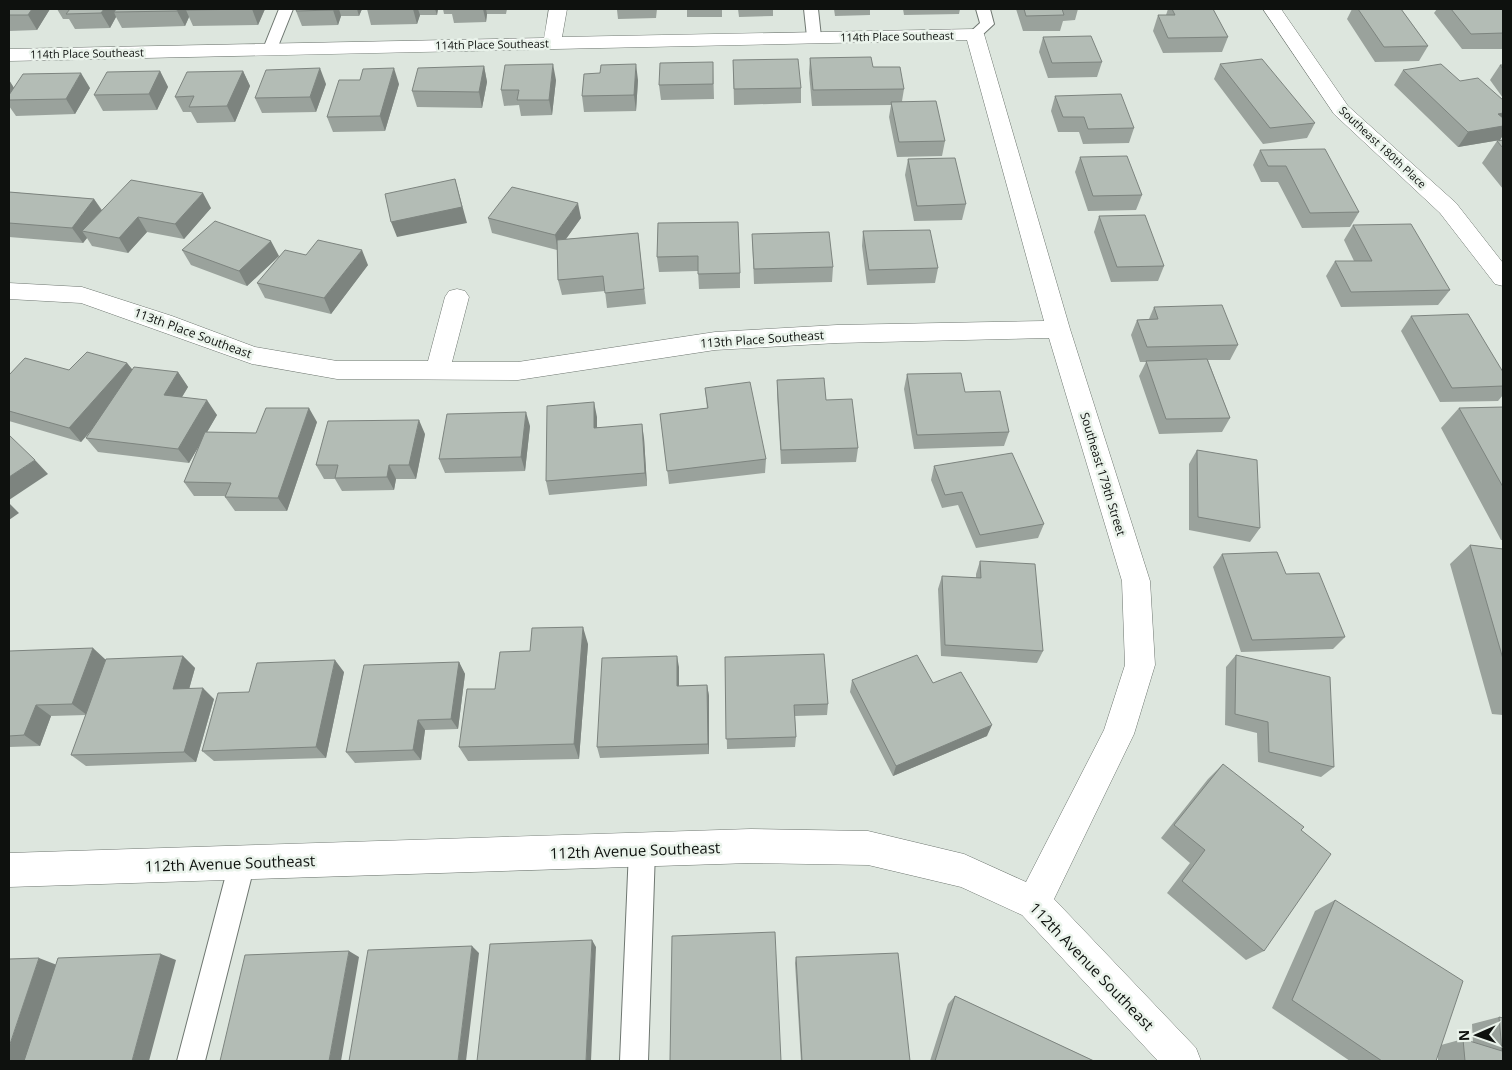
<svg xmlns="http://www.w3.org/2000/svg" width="1512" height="1070" viewBox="0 0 1512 1070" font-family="'Open Sans',sans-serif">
<rect width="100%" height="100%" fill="#dde6de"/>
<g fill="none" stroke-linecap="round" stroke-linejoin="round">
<g stroke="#6f7771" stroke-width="2">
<path id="service" d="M279 9H293L277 49 270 53 265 52 263 49Z
M804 9H818L821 37 819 40H809L807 37Z
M976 9H990L994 24 980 37 975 38 968 34 980 23Z
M642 837 651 841 655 850 648 1061H620L629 850 633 841Z
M242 850 251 854 255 863 205 1061H177L229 863 233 854Z"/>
</g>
<g stroke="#6f7771" stroke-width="1">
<path id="minor" d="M549 9H567L562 37 975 29 981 30 984 34 1070 329 1150 581 1155 665 1134 734 1054 899 1196 1048 1201 1061H1158L1022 915 961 887 868 865 751 863 9 887V853L751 829 868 831 964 854 1026 882 1104 730 1125 665 1122 581 1049 338 837 343 715 350 518 380 337 379 252 364 81 303 9 299V283L82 287 172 316 255 347 337 361H428L445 297 449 291 457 289 465 291 469 297 452 362H518L715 332 837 325 1044 321 967 40 9 61V49L544 38Z
M1263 9H1281L1348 106 1456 203 1503 263V286L1495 284 1440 213 1334 114Z"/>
</g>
<use href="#service" fill="#fff" fill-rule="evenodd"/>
<use href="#minor" fill="#fff" fill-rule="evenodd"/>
</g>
<path fill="#9aa29c" d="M9 9H50L37 30 9 31Z
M57 9H265L258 25 193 26 189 17 185 26 122 28 116 17 110 28 75 29 69 19H63Z
M297 9H362L359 16H341L338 25 302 26 296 11Z
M367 9H438L437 15H420L417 24 371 25Z
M443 9H507L506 14H487L486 22 454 23 452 14H444Z
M601 9H657L656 18 618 19 617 10H601Z
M687 9H722V17H687Z
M738 9H773V16L739 17Z
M834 9H870V15L835 16Z
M903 9H960L959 14 904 15Z
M1016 9H1078L1075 20 1063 21 1060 31H1023Z
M1168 9H1213L1228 37 1222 52 1163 53 1153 31 1158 15H1166Z
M1352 9H1401L1428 46 1419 61 1375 62 1347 19Z
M1437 9H1503V49H1462L1434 13Z
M1043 37 1102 62 1097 77 1048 78 1039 52Z
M810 58 873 67 904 89 902 101 945 141 942 156 897 157 889 117 891 105 812 106 809 73Z
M733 60 801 88V103L734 105Z
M713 62 714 99 661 100 659 85Z
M1220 64 1315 123 1307 138 1263 144 1214 79Z
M1500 65H1503V98L1490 80Z
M484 66 487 82 482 108 417 107 412 91Z
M1403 70 1460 81 1503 100V135L1500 140 1458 147 1394 85Z
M160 71 168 87 157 110 103 111 94 95Z
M243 71 250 86 235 122 197 123 191 112H183L175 97Z
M9 80 14 88H90L75 114 16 116 9 106Z
M360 80 399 84 385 131 333 132 327 117Z
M556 80 552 115 521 116 519 105 504 106 501 90Z
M638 80 636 111 584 112 582 96Z
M326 84 316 112 262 113 255 98Z
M1055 96 1134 128 1129 143 1083 144 1079 132H1058L1051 111Z
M1503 140V189L1482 163 1497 141Z
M1260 150 1359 212 1350 227 1302 228 1278 182H1261L1253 165Z
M1080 157 1142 195 1136 210 1088 211 1075 172Z
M908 159 966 204 962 220 914 221 905 175Z
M9 192 94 199 102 210 211 208 184 239 147 232 128 253 92 246 87 238 83 243 9 237Z
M1099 216 1164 266 1158 281 1111 282 1094 232Z
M488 218H581L566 239 638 233 646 304 607 308 605 291 562 295 558 280 557 250 492 233Z
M658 223 740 273V288L699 289 698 271 659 272 657 257Z
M1353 225 1450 290 1438 305 1341 307 1326 276 1335 261H1354L1344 240Z
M863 231 938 268 935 283 867 285 862 246Z
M752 234 833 267 832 282 754 284Z
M182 250 279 256 247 286 191 265Z
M306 255 368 265 331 314 265 298 257 283Z
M1154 307 1238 345 1230 360H1208L1230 418 1222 432 1159 434 1139 376 1146 362H1140L1131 335 1137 320 1149 319Z
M1411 316 1503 372V395L1498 401 1440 402 1401 331Z
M127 363 132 369 178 372 188 387 182 397 217 415 207 432 256 433 317 422 287 511H235L225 497V496H194L184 482 199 446 189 463 98 452 86 438 92 429 81 442 9 421V375L69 370Z
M907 374 965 392 1009 432 1004 446 914 449 904 389Z
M777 380 826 400 858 448 856 462 781 464 777 394Z
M705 388 766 459 765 473 669 484 660 414 707 408Z
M1503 407V540H1501L1441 428 1459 408Z
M597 417V427L644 438 647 486 549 495 546 481Z
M530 426 525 471 445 473 439 459Z
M425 434 416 479H396L394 490 342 491 335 479H324L316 465Z
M1197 450 1260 528 1250 542 1189 530V464Z
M934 466 1044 524 1038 538 976 548 958 505 942 508 931 480Z
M1470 545 1503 549V715L1492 714 1450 564Z
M1222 554 1286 574 1345 637 1333 649 1241 652 1213 567Z
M980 561 1043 651 1037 663 941 656 938 589 942 576 976 578V574Z
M588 644 579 759 468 761 459 747 495 689 530 651Z
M9 651 106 660 183 656 195 668 189 689 214 699 196 762 86 766 71 755 86 715 51 716 40 746 9 747Z
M1236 655 1334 767 1321 777 1258 762 1257 733 1225 725 1226 667Z
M725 657 828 704 827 715 795 716 796 737 795 747 727 749Z
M459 662 465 674 458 729 425 730 421 760 355 763 346 752Z
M679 667V686L707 685 709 696V754L600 758 597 747Z
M344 672 326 758 214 761 202 751 249 692Z
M852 680 933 683 987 736 893 776 850 692Z
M1223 764 1264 951 1246 960 1167 893 1190 863 1161 838 1208 779Z
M1335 900 1441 1045 1463 1039 1473 1043 1472 1024 1499 1017 1503 1061H1438V1055L1436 1061H1350L1272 1008 1315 911Z
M796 957 910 1061H801L795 963Z
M955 996 1094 1061H930L948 1004Z"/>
<path fill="#7d847f" d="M32 9H50L37 30 28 15Z
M104 9H121L114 12 116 17 110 28 101 13Z
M178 9H193L186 10 189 17 185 26 177 11Z
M252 9H265L258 25Z
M333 9H339L341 16 338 25 333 10Z
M357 9H362L359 16Z
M413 9H418L420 15 417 24Z
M435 9H438L437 15Z
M483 9H486L487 14 486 22Z
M553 64 556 80 552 115 549 100Z
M636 64 638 80 636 111 634 95Z
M484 66 487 82 482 108 479 92Z
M320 68 326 84 316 112 310 97Z
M394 68 399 84 385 131 380 116Z
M160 71 168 87 157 110 149 94Z
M243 71 250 86 235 122 227 106Z
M81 73 90 88 75 114 66 99Z
M9 80 17 93 9 100Z
M1503 113V135L1500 140 1458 147 1468 132 1498 114Z
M455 179 467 223 397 237 391 222Z
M203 193 211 208 184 239 175 224Z
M94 199 104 214 82 231 87 238 83 243 72 228Z
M578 203 581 218 558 250 555 235Z
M138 217 147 232 128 253 119 238Z
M271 241 279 256 247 286 239 271Z
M362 250 368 265 331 314 324 298Z
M127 363 138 377 81 442 69 428Z
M178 372 188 387 174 410 164 395Z
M207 400 217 415 189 463 178 449Z
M594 402 597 417V442L594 428Z
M309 408 317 422 287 511 278 498Z
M526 412 530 426 525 471 521 457Z
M419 420 425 434 416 479 409 465Z
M642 424 644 438 647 486 645 473Z
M35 460 48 474 9 500V477Z
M389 465 396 479 394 490 387 477Z
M9 503 19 513 9 520Z
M583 627 588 644 579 759 574 744Z
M93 648 106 660 87 715 72 704Z
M183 656 195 668 186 700 173 689Z
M677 656 679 667V697L677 686Z
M335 660 344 672 326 758 316 747Z
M459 662 465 674 458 729 451 719Z
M707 685 709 696V754L708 744Z
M203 688 214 699 196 762 184 752Z
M36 705 51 716 40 746 24 735Z
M418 720 425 730 421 760 413 750Z
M992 725 987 736 893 776 896 766Z
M592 940 596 947 591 1061H586Z
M472 946 479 953 466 1061H458Z
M349 951 359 957 341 1061H329Z
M161 954 176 960 149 1061H132Z
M39 958 57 965 25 1061H9V1047Z"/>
<path fill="#b3bcb5" stroke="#7d847f" d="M9 9H32L28 15H9Z
M70 9H104L101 13 66 14Z
M116 9H178L177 11 114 12Z
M187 9H252L186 10Z
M297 9H333V10L296 11Z
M1024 9H1062L1064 15 1026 16Z
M1172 9H1213L1228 37 1168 38 1158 15H1175Z
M1358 9H1401L1428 46 1384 47Z
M1451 9H1503V33L1471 34Z
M1091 36 1102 62 1052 63 1043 37Z
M871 57 873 67H900L904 89 813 90 810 58Z
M798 59 801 88 734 89 733 60Z
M1262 59 1315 123 1270 128 1220 64Z
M713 62V84L659 85 660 63Z
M553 64 549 100H517L519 90H501L505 65Z
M636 64 634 95 582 96 584 74 600 73 601 65Z
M1441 64 1460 81 1478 78 1503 100V113L1498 114 1503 118V126L1468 132 1403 70Z
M1500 65H1503V69Z
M484 66 479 92 412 91 418 68Z
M320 68 310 97 255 98 266 70Z
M394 68 380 116 327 117 339 80H360L363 69Z
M160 71 149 94 94 95 107 72Z
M243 71 227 106 189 107 194 96 175 97 187 72Z
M81 73 66 99 9 100V95L23 74Z
M1121 94 1134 128 1088 129 1084 117H1063L1055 96Z
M936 101 945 141 899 142 891 102Z
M1503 140V148L1497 141Z
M1325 149 1359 212 1310 213 1286 166H1268L1260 150Z
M1127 156 1142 195 1093 196 1080 157Z
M955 158 966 204 917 206 908 159Z
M455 179 462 207 391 222 385 194Z
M131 180 203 193 175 224 138 217 119 238 82 231Z
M512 187 578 203 555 235 488 218Z
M9 192 94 199 72 228 9 223Z
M1145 215 1164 266 1117 267 1099 216Z
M215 221 271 241 239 271 182 250Z
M738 222 740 273 698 274V256L657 257 658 223Z
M1411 224 1450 290 1351 292 1335 261H1372L1353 225Z
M930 230 938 268 869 270 863 231Z
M829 232 833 267 754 269 752 234Z
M638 233 644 289 605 293 603 276 558 280 557 240Z
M318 240 362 250 324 298 257 283 285 250 306 255Z
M1222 305 1238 345 1147 347 1137 320 1158 319 1154 307Z
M1468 314 1503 372V386L1452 388 1411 316Z
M87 352 127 363 69 428 9 411V375L25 358 69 370Z
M1207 359 1230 418 1166 419 1146 361Z
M134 367 178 372 164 395 207 400 178 449 86 438Z
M961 373 965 392 1000 391 1009 432 917 435 907 374Z
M824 378 826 400 852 399 858 448 781 450 777 380Z
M750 382 766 459 667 471 660 414 708 408 705 388Z
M594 402V428L642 424 645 473 546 481 547 406Z
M1503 407V487L1459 408Z
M266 408H309L278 498 225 497 231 483 184 482 205 432 256 433Z
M526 412 521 457 439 459 447 414Z
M419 420 409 465H389L387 477 335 478 338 465H316L328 421Z
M9 435 35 460 9 477Z
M1197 450 1257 460 1260 528 1198 517Z
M1012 453 1044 524 980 535 962 492 945 495 934 466Z
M1470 545 1503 549V659Z
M1277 552 1286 574 1319 573 1345 637 1252 640 1222 554Z
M980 561 1035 564 1043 651 945 645 942 576 981 578Z
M583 627 574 744 459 747 467 689H495L500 652 530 651 532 628Z
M93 648 72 704 36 705 24 735 9 736V651Z
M824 654 828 704 794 705 796 737 726 739 725 657Z
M917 655 933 683 961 672 992 725 896 766 852 680Z
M1236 655 1330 677 1334 767 1269 752 1268 722 1235 714Z
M183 656 173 689 203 688 184 752 71 755 106 659Z
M677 656V686L707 685 708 744 597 747 602 658Z
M335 660 316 747 202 751 218 693 249 692 257 663Z
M459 662 451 719 418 720 413 750 346 752 364 665Z
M1223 764 1304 827 1301 830 1331 854 1264 951 1182 881 1205 850 1174 825Z
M1335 900 1463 981 1436 1061H1382L1292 1000Z
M775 932 781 1061H670L672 936Z
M592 940 586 1061H477L490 944Z
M472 946 458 1061H349L368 950Z
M349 951 329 1061H220L245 955Z
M898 953 910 1061H802L796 957Z
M161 954 132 1061H24L58 958Z
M39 958 9 1047V959Z
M955 996 1094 1061H935Z
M1499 1017 1503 1018V1061H1465L1463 1039 1502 1051Z"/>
<g text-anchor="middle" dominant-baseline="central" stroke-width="5" stroke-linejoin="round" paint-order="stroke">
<g font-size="11" fill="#0e110e" stroke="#eaf3eb">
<text transform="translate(897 36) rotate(-1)">114th Place Southeast</text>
<text transform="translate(492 44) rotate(-1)">114th Place Southeast</text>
<text transform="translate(87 53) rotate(-1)">114th Place Southeast</text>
<text transform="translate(1383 147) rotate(43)">Southeast 180th Place</text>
</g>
<g font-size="12" fill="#0e110e" stroke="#eaf3eb">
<text transform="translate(193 333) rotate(20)">113th Place Southeast</text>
<text transform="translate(762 339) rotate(-4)">113th Place Southeast</text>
<text transform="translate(1103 474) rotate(73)">Southeast 179th Street</text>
</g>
<g font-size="15" fill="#0e110e" stroke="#eaf3eb">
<text transform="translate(635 850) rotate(-2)">112th Avenue Southeast</text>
<text transform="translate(230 863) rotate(-2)">112th Avenue Southeast</text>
<text transform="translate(1092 966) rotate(46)">112th Avenue Southeast</text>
</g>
</g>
<rect width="1512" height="1070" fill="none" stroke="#0e110e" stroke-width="20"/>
<g transform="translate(1477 1035) rotate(268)" stroke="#eaf3eb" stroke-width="4" paint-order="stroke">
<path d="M0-4L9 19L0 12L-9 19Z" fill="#0e110e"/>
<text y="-8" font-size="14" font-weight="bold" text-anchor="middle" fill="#0e110e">N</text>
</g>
</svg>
